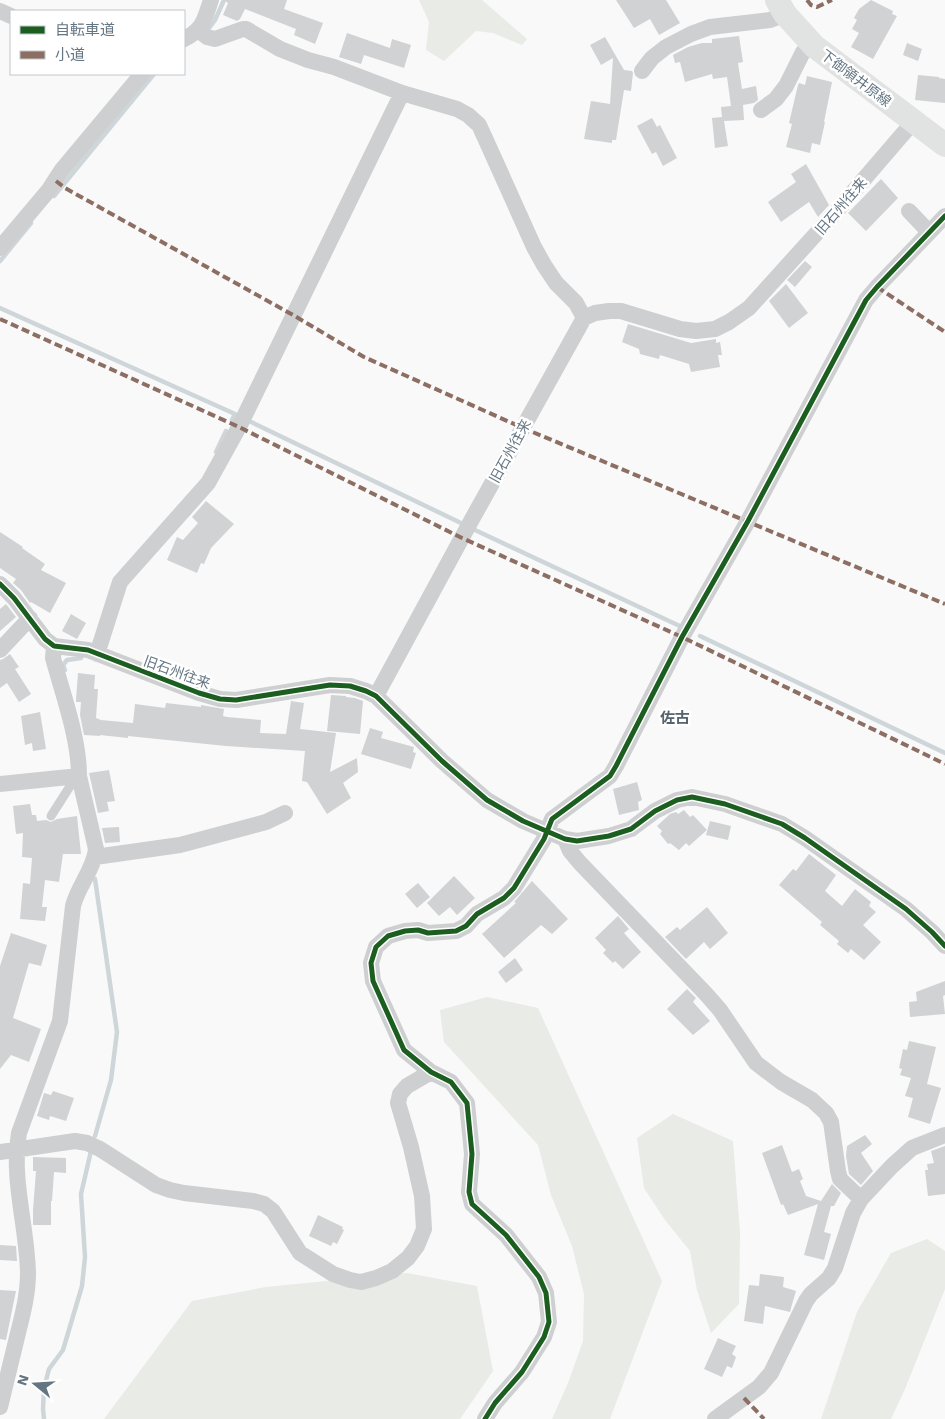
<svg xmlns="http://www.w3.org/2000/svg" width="945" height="1419" viewBox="0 0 945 1419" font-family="'Work Sans','Noto Sans JP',sans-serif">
<rect width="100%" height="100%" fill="#f9f9f9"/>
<path fill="#e8ebe6" d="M419 0H482L527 39 522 45 493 33 476 31 444 61 426 50 429 22Z
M487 997 538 1008 662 1281 610 1419H552L568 1383 583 1341 584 1294 572 1246 551 1195 538 1145 444 1042 440 1010Z
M673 1114 733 1141 740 1233 739 1304 711 1333 697 1290 690 1251 665 1220 644 1188 637 1138Z
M927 1239 945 1251V1289L905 1389 891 1419H821L857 1312 891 1253Z
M407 1273 477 1286 493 1371 460 1419H104L192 1301 266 1287Z"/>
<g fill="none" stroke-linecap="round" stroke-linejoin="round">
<path stroke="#ced6d9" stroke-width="4.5" d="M207 31 215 20 224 0
M54 196 154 74
M0 261 31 223
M0 308 235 414 232 420
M249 421 463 524
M216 452 226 431
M475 530 684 628
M700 636 945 753
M65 670 63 665 67 660 81 658
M95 1136 111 1080 117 1032 95 879
M44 1419 43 1409 44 1388 49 1369 63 1350 82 1286 85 1257 81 1194 91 1151"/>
</g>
<path fill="#d0d2d3" d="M224 0H287L284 9 323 23 315 44 294 35 296 29 245 9 240 19 237 21 223 15 228 3Z
M616 0H666L680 23 659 35 650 19 634 28Z
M871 0 893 11 892 14 897 16 873 59 851 47 859 33 852 29 857 20 854 18 859 9Z
M347 33 390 48 392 39 411 45 404 68 364 55 361 64 339 57Z
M739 36 743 62 738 63 742 89 756 86 758 100 754 103 743 105 744 120 724 121 728 146 715 148 712 118 722 117 721 107 731 106 727 77 713 79 712 74 685 82 680 62 675 63 673 55 688 47 702 43H712V39Z
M605 37 624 70 632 71 633 73 631 91 624 90 616 140H612V143L584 139 591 101 610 104 613 58 601 65 590 45Z
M907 43 922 49 918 61 903 55Z
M918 75 939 77V78L945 79V103L915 100Z
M807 76 832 82 824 122H825L820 145 812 143 810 153 786 147 792 124 789 123 798 85 799 83 805 85Z
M652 118 657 127 660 125 677 158 663 166 656 152 652 154 637 126Z
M806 164 829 205 818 217 809 202 781 222 768 202 796 182 791 174Z
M881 179 898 198 866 231 848 213Z
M805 261 812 267 795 287 787 280Z
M786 284 808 313 789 328 769 301Z
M628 324 691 343 716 339V343L720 342 722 355H718L720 367 691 372 689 364 660 355 659 359 640 354 639 349 622 342Z
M206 501 234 524 211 548 204 564 201 563 197 573 167 560 177 537 183 540 198 523 192 517Z
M0 532 23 547 22 548 45 564 41 570 66 583 50 613 31 602 30 603 21 590 13 583 16 579 0 568Z
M6 604 16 617 0 631V609Z
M71 614 86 623 77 639 62 631Z
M10 654 19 667 15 669 31 694 19 702 7 683 0 688V660L3 659Z
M78 673 95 675 94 689H98L96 718 101 720 133 723 135 704 165 708 166 703 201 707V705L224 709 223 716 227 717 261 720 260 733 286 734 291 701 304 703 300 729 336 733 330 772 357 758 358 772 343 783 351 798 327 814 307 782 302 781 305 751 226 746 128 736V738L100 735V736L84 735 80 715 81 702H76V700Z
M331 695 346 696V697L355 698 363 701 360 734 327 731Z
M40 712 46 749 33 751 32 743 25 745 21 716Z
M370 728 383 732 381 738 414 747 413 752 416 753 411 769 361 754Z
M109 770 115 801 107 802 109 811 98 813 89 773Z
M637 782 642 800 638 802 639 810 619 815 613 789Z
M30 804 32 815H36L37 821 46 820 51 822 57 819 77 816 81 854H63L59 882 45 880 42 907H47L45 921 20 919 23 883 30 884 32 858 22 857 23 833 16 834 13 806Z
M684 810 690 817 693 815 707 830 689 846 686 843 679 850 670 843 668 844 660 834 662 831 657 826 670 814 676 812 678 814Z
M710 821 731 826 728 840 706 835Z
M119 827 120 842 105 843 102 828Z
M809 854 836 875 825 891 842 906 855 889 871 902 869 906 876 912 863 925 881 942 864 960 851 949 848 953 837 944 839 941 820 925 822 922 779 885 793 869 796 871Z
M454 876 475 898 457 915 450 907 439 916 427 903Z
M532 881 568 919 552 934 541 925 504 958 482 934 516 903 514 902Z
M418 883 430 897 417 908 405 894Z
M707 907 728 933 710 949 704 942 686 959 665 937 677 927 680 930Z
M618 916 629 929 624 933 641 952 623 969 615 961 613 963 603 953 606 950 595 938Z
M11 933 47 945 41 966 29 963 13 1018 41 1029 29 1062 11 1055 0 1069V966Z
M515 958 523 970 506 983 498 972Z
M945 981V995L943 996 945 1014 910 1017 909 1002 917 1001 916 992Z
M687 989 696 998 693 1002 710 1021 693 1035 667 1009Z
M909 1041 936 1047 927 1084 941 1088 930 1124 908 1117 913 1098 905 1096 911 1078 900 1075 902 1069 899 1068 903 1049 907 1050Z
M53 1091 74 1098 66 1121 50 1116 49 1120 37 1116 44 1093 51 1095Z
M865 1135 872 1144 861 1153 873 1171 861 1185 849 1174 846 1156 847 1146Z
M782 1145 792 1172 799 1169 803 1179 800 1181 806 1196 821 1201 832 1184 841 1193 834 1206H831L824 1232 831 1234 824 1260 804 1255 818 1204 788 1215 783 1204 781 1205 762 1153Z
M945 1146V1194L928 1196 925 1170H928L927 1164 934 1163 931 1151Z
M33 1157 66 1158V1173L54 1172 52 1201H51V1225H33V1210L36 1171H33Z
M318 1215 343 1227 342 1229 344 1230 337 1244 333 1242 331 1246 309 1236Z
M0 1245 16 1246 17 1261 0 1260Z
M760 1274 784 1277 783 1287 796 1291 791 1308 790 1312 765 1306 763 1324 744 1321 749 1285 759 1286Z
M0 1290 16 1291 6 1340 0 1339Z
M718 1338 736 1346 732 1354 736 1357 732 1368 727 1366 722 1377 704 1369Z"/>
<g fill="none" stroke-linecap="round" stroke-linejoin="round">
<path stroke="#cecfd0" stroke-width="9" d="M51 816 74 780 77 777"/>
<path stroke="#cecfd0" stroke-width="16" d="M0 11 11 16
M198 30 207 37 215 39 243 29H246L280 49 308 60 334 67 402 93 457 109 468 115 479 125 485 138 534 247 544 265 556 283 576 303 584 318
M184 39C204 29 204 20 211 0
M642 71 652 58 666 47 691 34 710 27 770 20 785 14
M761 110 776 99 786 86 803 52 814 46
M909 211 929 232
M0 248 48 191 61 171 142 74
M0 584 14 598 45 639 54 646 88 650 199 693 220 699 236 700 330 685 350 686 366 691 376 696 442 761 487 800 523 821 565 839 577 841 609 836 631 829 655 811 677 800 692 797 725 804 782 824 805 838 906 909 932 932 945 946
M0 650 30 618
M97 654 120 582 208 483 239 427 402 93
M376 696 471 521 584 318 595 313 609 311H621L680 329 696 331 715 329 729 322 749 308 834 214 914 121
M0 784 79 776
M565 839 570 851 580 863 706 994 720 1010 756 1063 781 1082 812 1100 826 1113 831 1122 838 1171 840 1179 861 1199
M95 857 180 845 266 822 285 813
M0 1152 75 1141 87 1143 100 1149 156 1185 170 1190 184 1193 253 1201 264 1204 273 1211 300 1253 333 1274 350 1280 361 1282 376 1278 392 1271 408 1258 417 1246 424 1229 422 1196 411 1147 398 1103 400 1094 407 1086 431 1072
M0 1407C6 1382 12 1358 18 1333 23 1313 28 1294 28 1273 27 1226 11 1179 19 1133L60 1021 73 906C78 886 94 869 96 849L79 776C79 738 63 695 53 658L54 646
M485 1419 495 1403 522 1372 544 1337 549 1322 546 1293 539 1277 506 1235 472 1204 469 1192 472 1154 467 1103 451 1082 431 1072 404 1050 373 981 371 963 376 947 388 936 405 931 418 930 428 933 456 931 466 926 477 914 504 898 514 888 544 839 552 819 610 776 616 766 682 637 748 521 866 300 877 287 945 216
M715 1419 759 1387 771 1373 806 1301 811 1294 829 1278 835 1268 853 1213 861 1199 892 1166 912 1148 945 1135"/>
<path stroke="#e1e2e2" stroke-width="24" d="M777 0 785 14 814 46 945 145"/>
<path stroke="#8d6e63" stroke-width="4" stroke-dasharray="8 4" stroke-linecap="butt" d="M807 0 811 5 817 7 832 0
M56 181 65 188 293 315 364 357 523 428 945 604
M877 287 945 332
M0 319 239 427 462 538 682 637 945 764
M744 1398 764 1419"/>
<g stroke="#fff" stroke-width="8">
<path id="cycleway" d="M0 584 14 598 45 639 54 646 88 650 199 693 220 699 236 700 330 685 350 686 366 691 376 696 442 761 487 800 523 821 565 839 577 841 609 836 631 829 655 811 677 800 692 797 725 804 782 824 805 838 906 909 932 932 945 946
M485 1419 495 1403 522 1372 544 1337 549 1322 546 1293 539 1277 506 1235 472 1204 469 1192 472 1154 467 1103 451 1082 431 1072 404 1050 373 981 371 963 376 947 388 936 405 931 418 930 428 933 456 931 466 926 477 914 504 898 514 888 544 839 552 819 610 776 616 766 682 637 748 521 866 300 877 287 945 216"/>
</g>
<use href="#cycleway" stroke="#1b5e20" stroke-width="5"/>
</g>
<g text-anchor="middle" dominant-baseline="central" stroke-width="5" stroke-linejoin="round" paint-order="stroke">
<g font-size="14" fill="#657683" stroke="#fff">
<text transform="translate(856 78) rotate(37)">下御領井原線</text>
<text transform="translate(841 206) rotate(-49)">旧石州往来</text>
<text transform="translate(510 451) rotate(-61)">旧石州往来</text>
<text transform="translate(177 672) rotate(20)">旧石州往来</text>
</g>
<g font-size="15" font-weight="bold" fill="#57646e" stroke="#fff">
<text x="675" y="718">佐古</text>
</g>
</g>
<rect x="10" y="10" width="175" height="65" fill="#ffffff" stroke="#c1c8cd"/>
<rect x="20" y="26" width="25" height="8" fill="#1b5e20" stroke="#c1c8cd"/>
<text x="55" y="35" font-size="15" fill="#657683">自転車道</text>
<rect x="20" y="51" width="25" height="8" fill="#8d6e63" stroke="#c1c8cd"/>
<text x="55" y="60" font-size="15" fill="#657683">小道</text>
<g transform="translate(35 1384) rotate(288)" stroke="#ffffff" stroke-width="4" paint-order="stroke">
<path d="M0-4L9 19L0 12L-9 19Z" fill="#657683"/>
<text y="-8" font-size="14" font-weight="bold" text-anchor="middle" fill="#657683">N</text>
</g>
</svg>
